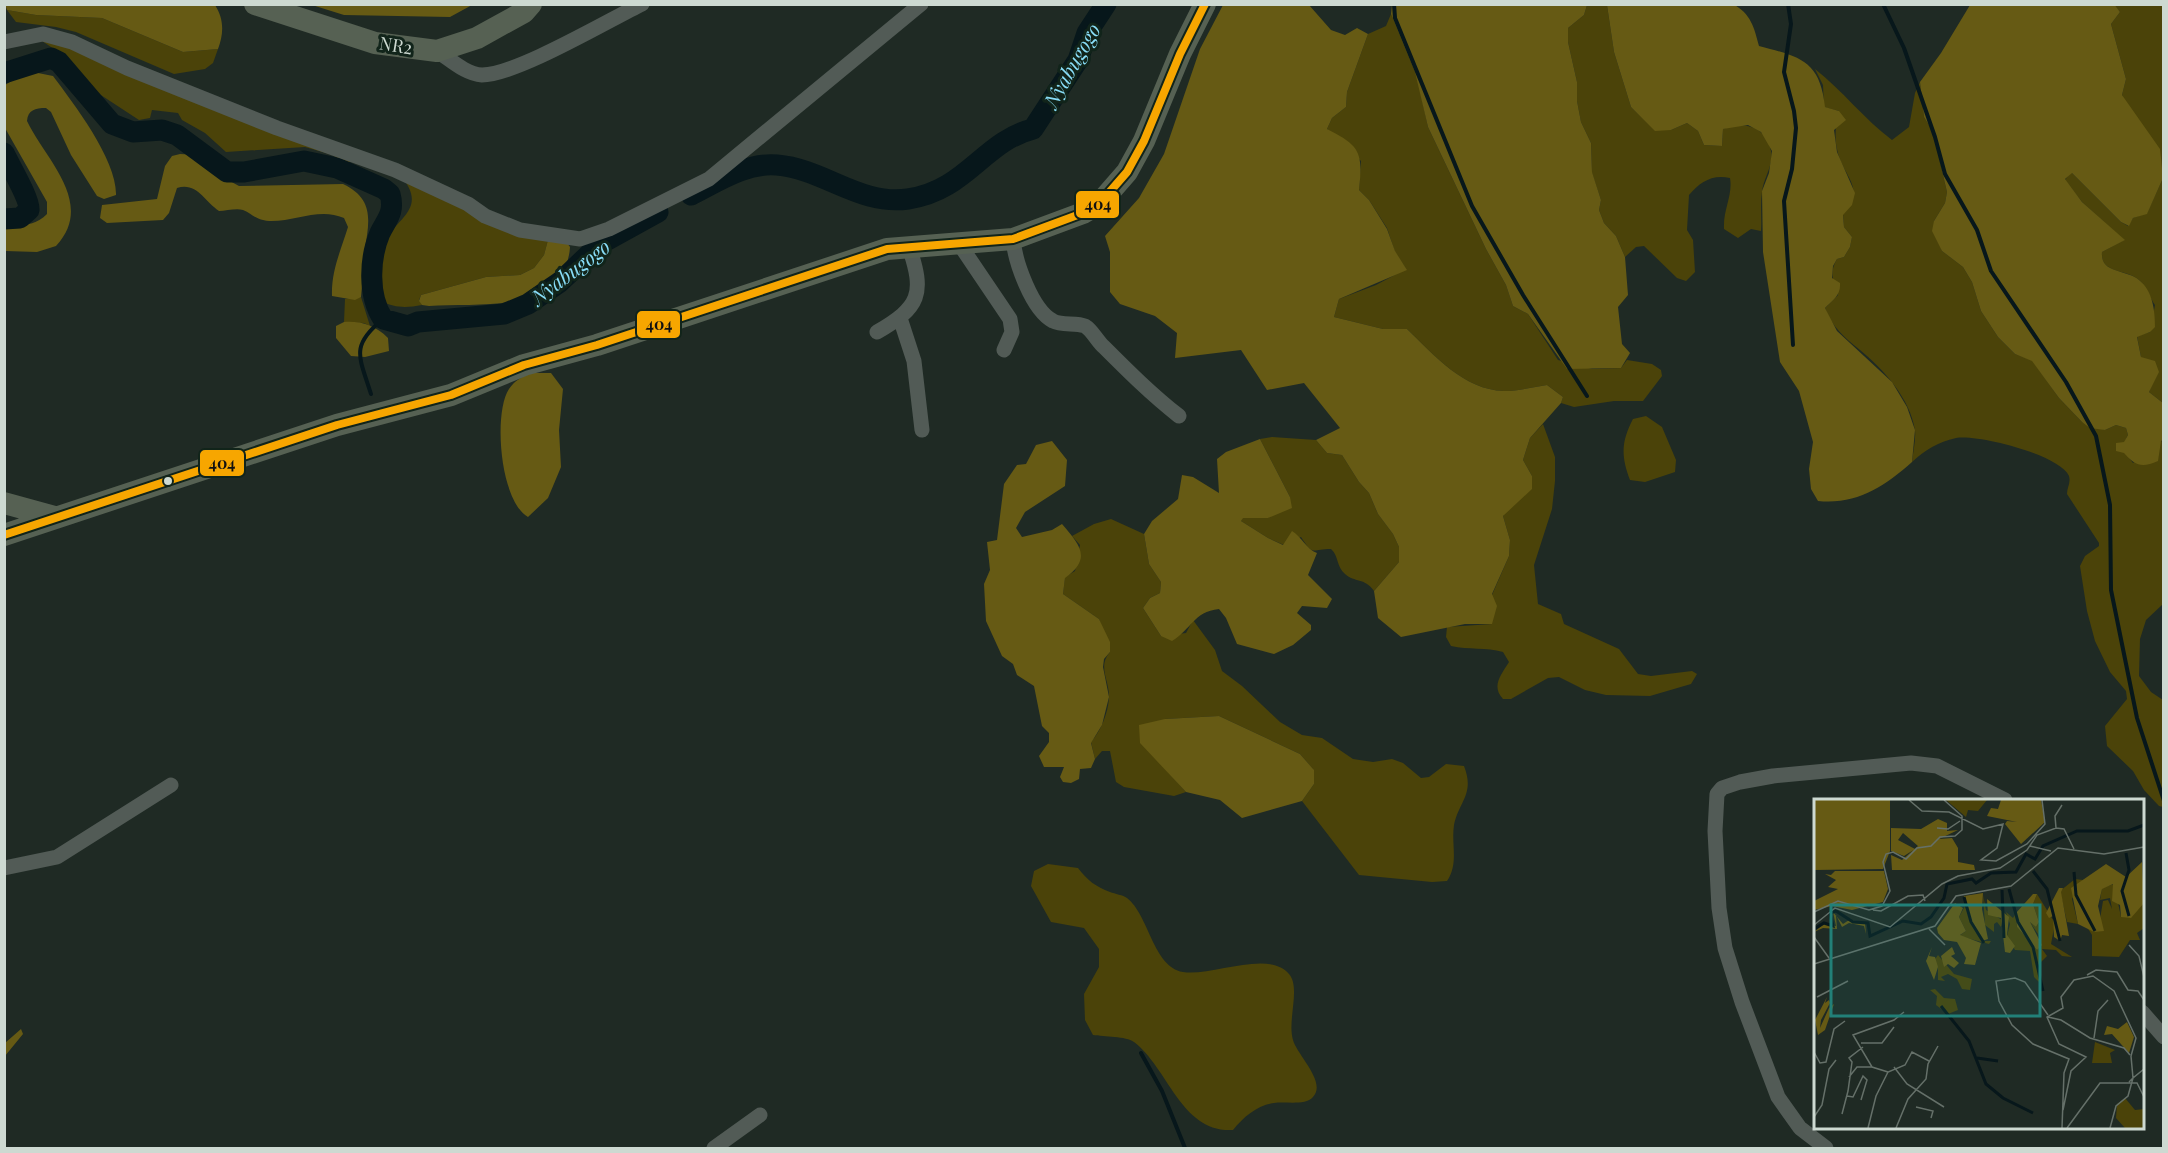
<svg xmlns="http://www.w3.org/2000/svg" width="2168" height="1153" viewBox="0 0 2168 1153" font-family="'Playfair Display',serif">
<rect width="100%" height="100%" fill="#1f2a24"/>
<path fill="#4b4309" d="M1587 5H1607L1614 52 1631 107 1655 130H1671L1687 123 1698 131 1704 145 1722 146 1723 129C1744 121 1766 126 1771 151 1774 165 1763 179 1762 192 1760 205 1762 218 1761 231L1751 229 1738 238 1724 229C1723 209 1733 196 1730 178 1712 174 1700 182 1689 195L1687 230 1693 240 1695 272 1686 281 1677 278 1644 246 1636 247 1625 257 1616 236 1604 223 1599 210 1601 200 1592 173 1591 143 1581 122 1577 101V82L1568 42V28L1584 15Z
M2114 5H2163V403L2149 392 2152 382 2141 357 2137 336 2150 332 2155 305C2150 298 2146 286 2140 281 2127 268 2100 275 2102 252L2124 240 2082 202 2065 180 2071 172 2121 222 2128 226 2133 218 2147 213 2163 178 2122 95 2126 79 2111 24 2120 12Z
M7 10 36 15 102 18 183 52 218 49 213 63 205 69 174 74 76 32 56 27 16 22Z
M1391 14 1416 72 1428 127 1486 249 1506 285 1513 306 1528 314 1558 360 1592 369 1621 368 1627 360 1652 364 1661 370 1662 376 1643 401H1614L1574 407 1561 403 1563 397 1547 385C1533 387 1518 391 1504 391 1464 390 1434 355 1407 329H1383L1334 317 1339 299 1376 285 1406 269 1395 252 1387 228 1369 200 1359 190 1361 161 1327 129 1332 118 1346 107 1347 92 1368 34 1386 26Z
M41 37 363 160 343 163 333 155 305 147 226 152 205 133 182 120 178 113 152 110 150 118 139 120 84 84 69 59 42 41Z
M1815 69C1843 91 1864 119 1892 140L1909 127 1915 93 1920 82 1924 117 1933 132 1947 192 1945 203 1934 221 1942 251 1963 267 1972 282 1981 311 1998 337 2015 354 2032 360 2059 398 2082 422 2105 430 2116 425 2126 428 2128 435C2121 447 2125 453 2133 463L2163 440V604L2146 620 2140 639 2139 676 2151 692 2163 700V807L2159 806 2144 790 2133 771 2107 746 2105 726 2127 699 2126 691 2110 672 2095 641 2087 611 2080 566 2085 556 2099 546V543L2067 494C2067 487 2071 483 2069 476 2060 455 1978 434 1956 438 1938 442 1925 450 1912 462 1913 452 1916 440 1915 430 1910 398 1883 369 1860 350 1844 337 1832 327 1825 308L1838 295C1833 282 1829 272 1837 259L1844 257 1850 247 1852 237 1844 227 1843 214C1868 189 1842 176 1837 149 1834 135 1836 125 1839 111L1824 107 1823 85Z
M402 177 548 240 544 255 534 268 520 275 486 277 421 295 419 300 422 305C406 308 395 308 381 301 375 285 377 257 385 241 398 217 427 209 402 177Z
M361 297 370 326 364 323 344 322 345 299Z
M1646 416 1662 427 1676 460 1675 472 1645 482 1630 480C1621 456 1621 442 1633 419Z
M1543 424 1555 457V481L1552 509 1534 565 1538 604 1561 614 1564 624 1619 649 1638 674 1651 676 1692 671 1697 674 1691 684 1650 696 1606 695 1585 690 1559 677 1548 678 1511 699H1503C1491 686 1501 675 1509 662L1503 652C1486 647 1469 650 1451 646L1446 637 1447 627 1492 624V595L1509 556 1510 540 1503 516 1532 476 1523 460 1530 438Z
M1272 437 1316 440 1327 453 1342 455 1359 482 1369 493 1378 514 1393 534 1399 547V562L1374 591C1364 577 1355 583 1345 574 1336 566 1339 556 1331 549 1311 549 1314 557 1301 537L1284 545 1268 538 1241 521 1242 518H1268L1290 497 1260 439Z
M1111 519 1144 534 1149 564 1161 582 1160 593 1150 598 1143 608 1161 636 1186 633 1193 620 1215 650 1222 671 1242 686 1280 722 1302 735 1322 738 1353 759 1373 762 1392 759 1403 763 1421 778 1429 777 1446 764 1464 766C1475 794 1459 801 1454 825 1451 845 1459 863 1447 881L1432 882 1359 875 1302 801 1314 784 1313 769 1300 754 1219 716 1165 719 1167 771 1186 792 1174 796 1124 787 1116 782 1110 751H1102L1095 759 1091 742C1101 731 1108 713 1109 698 1110 681 1097 667 1110 652L1099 619 1063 594 1065 577 1075 571 1080 545 1072 536 1094 524Z
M1048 864 1078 868C1087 880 1096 887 1110 892 1115 894 1123 895 1127 898 1149 915 1153 967 1183 972 1210 977 1269 949 1289 974 1301 988 1287 1020 1293 1040 1297 1055 1327 1082 1313 1097 1305 1106 1285 1101 1274 1103 1256 1106 1244 1117 1233 1130 1181 1133 1169 1069 1134 1042 1126 1036 1104 1037 1093 1035L1085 1020 1084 994 1099 967V949L1084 928 1051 922 1031 886 1034 871Z"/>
<path fill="#665a14" d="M5 4 215 5C224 19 224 33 218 49L183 52 102 18 36 15 7 10Z
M1733 4C1751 14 1754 27 1759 46 1801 57 1820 61 1825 107L1839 111 1846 120 1834 130 1837 152 1855 193 1852 205 1843 215 1844 227 1852 237 1850 247 1844 257 1837 259 1833 266 1832 278 1840 283C1841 295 1833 300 1825 308L1837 331 1892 382 1907 407 1915 430 1912 462C1884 487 1856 505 1818 501L1811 489 1809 469 1813 442 1799 391 1780 362 1763 252 1762 191 1769 173 1772 151 1761 132 1748 125 1723 129 1722 146 1704 145 1698 131 1687 123 1671 130 1655 131 1631 107 1614 52 1607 5Z
M2114 4 2120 12 2111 24 2126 79 2122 95 2160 149 2163 178 2147 214 2133 218 2129 226 2121 222 2072 173 2065 179 2082 202 2125 240 2102 252C2100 274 2126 269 2139 280 2153 291 2155 311 2155 327L2150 332 2137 337 2141 357 2155 361 2159 372 2149 392 2163 403V440L2161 441 2158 461C2142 468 2135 466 2124 453L2116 451V443L2124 442 2128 435 2126 428 2116 425 2105 430 2090 428 2082 422 2059 398 2032 361 2015 354 1998 337 1981 311 1972 282 1963 267 1942 251 1932 231 1934 221 1945 203 1947 192 1933 132 1924 117 1920 82 1941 53 1970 5Z
M312 5 472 4V5L450 17 344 15Z
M1223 5H1309L1331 30 1345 35 1357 28 1368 34 1347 92 1346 107 1332 118 1327 129C1361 146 1363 153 1359 190L1369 200 1387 229 1395 251 1407 270 1339 299 1334 317 1383 329H1407C1434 355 1464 390 1504 391 1518 391 1533 387 1547 385L1563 397 1561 403 1530 438 1523 460 1532 476V489L1503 516 1510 540 1509 556 1492 594 1497 606 1492 624H1465L1401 637 1378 618 1374 591 1399 562V547L1393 534 1378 514 1369 493 1359 482 1342 455 1327 453 1316 440 1340 428 1304 383 1267 390 1241 350 1175 358 1177 333 1155 316 1120 304 1110 292V252L1105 236 1139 198 1164 154 1200 49Z
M1392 5H1587L1584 15 1568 28V42L1577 82V101L1581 122 1591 143 1592 172 1601 200 1599 210 1604 223 1616 236 1625 257 1628 295 1618 307 1622 344 1630 353 1621 368 1567 369 1528 314 1513 306 1506 285 1486 249 1428 127 1415 72 1391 14Z
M38 73 53 76C74 104 117 160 116 195L104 199 97 196 71 155 51 112 46 108C35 108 28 110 27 121 45 159 96 203 56 246L37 252 5 251V225C21 226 35 226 47 214V202L5 128V85L23 74Z
M180 154 199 155 217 174 239 186 343 184C375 199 369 222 365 249 362 265 363 281 361 297L355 300 332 296C331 271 341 250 348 227L344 218C319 207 295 222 269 221 255 220 253 214 243 210 236 208 226 211 219 211 204 201 197 182 177 188L169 213 163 220 107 223 100 218 102 205 157 199 165 166 172 156Z
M548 240H565L570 247C569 266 560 278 543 286 534 290 527 297 518 300 493 307 455 304 429 306L422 305 419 301 421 295 486 277 520 275 534 268 544 255Z
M344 322C361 321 375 325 388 338L389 351 365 357 351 356 336 338V326Z
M531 373H551L563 389 559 430 561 467 548 498 528 517C500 501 493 413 509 389 515 380 522 377 531 373Z
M1260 439 1290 497 1292 508 1268 518H1243L1241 521 1268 538 1283 545 1292 531C1302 537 1306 549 1317 553L1308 575 1332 599 1327 608 1302 606 1297 613 1311 625V630L1293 645 1274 654 1237 644 1226 618 1219 609C1193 612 1192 629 1172 641L1161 636 1143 608 1150 598 1160 593 1161 582 1149 564 1144 534 1152 521 1178 499 1182 475 1193 477 1219 493 1217 459 1226 452Z
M1052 441 1067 460 1065 486 1025 512 1016 528 1022 537 1052 530 1062 524C1079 544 1093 558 1065 578L1063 594 1099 619 1110 642V652L1104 659 1103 667 1109 697 1102 725 1091 743 1095 759 1091 768 1080 769 1079 779 1071 783 1063 782 1060 777 1064 767H1044L1039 756 1049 742V733L1042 726 1034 686 1017 675 1013 664 1002 656 986 621 984 584 990 570 987 542 997 540 1004 484 1017 465 1026 464 1036 445Z
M1219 716 1300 754 1314 770V784L1302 801 1242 818 1220 800 1186 792 1140 743 1139 725 1165 719Z
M21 1029 23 1034 5 1056V1043Z"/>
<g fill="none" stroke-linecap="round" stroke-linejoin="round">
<path stroke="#07171b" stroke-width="4" d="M1394 4 1395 18 1472 206 1523 295 1587 396
M1788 4 1791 24 1784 72 1794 111 1796 128 1792 169 1784 201 1793 345
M1883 4 1904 48 1935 137 1945 174 1977 230 1991 271 2066 382 2096 436 2110 505 2111 590 2137 718 2164 801
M371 394C359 356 350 346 383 319
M1141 1053 1162 1091 1185 1148"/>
<path stroke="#07171b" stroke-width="21" d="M4 73 51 58 59 62 112 124 133 132 162 130 177 135 227 172H244L304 161 337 168 384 189 390 194C395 212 387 219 380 233 369 259 368 296 383 319L408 326 418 322 504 314 528 304 560 282 600 244 658 212
M4 153C10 166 30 199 29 210L20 218 4 219
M691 195C717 182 747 162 777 165 824 169 860 206 908 199 966 191 984 141 1033 129L1078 60 1087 33 1106 4"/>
<path stroke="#525b56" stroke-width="15" d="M4 42 43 34 72 42 127 68 277 128 395 170 468 204 485 216 520 230 580 239 609 229 709 179 921 4
M437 51C450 59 465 74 482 75 516 75 607 21 642 4
M1013 239C1015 262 1032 310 1053 321 1062 326 1076 322 1085 326 1092 330 1098 342 1104 347 1128 371 1152 395 1179 416
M958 242 1010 319 1012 332 1004 350
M900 318 914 361 922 430
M877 332C920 307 925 294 909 247
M4 868 57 857 171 785
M2142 1012 2164 1037
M714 1148 760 1115
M1826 1148 1800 1128 1778 1097 1742 1002 1725 948 1719 908 1715 831 1717 794 1722 788 1740 782 1773 776 1911 763 1937 766 2005 800"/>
<path stroke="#566153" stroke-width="22" d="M255 4 375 43 437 51 477 38 524 12 531 4
M4 503 55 517
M4 535 337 425 451 395 524 365 597 345 887 249 1013 239 1083 213 1100 203 1127 172 1144 141 1180 54 1205 4"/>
<g stroke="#11241a" stroke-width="12">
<path id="bus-1" d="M4 535 337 425 451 395 524 365 597 345 887 249 1013 239 1083 213 1100 203 1127 172 1144 141 1180 54 1205 4"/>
</g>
<use href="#bus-1" stroke="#f7a600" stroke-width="8"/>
</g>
<circle fill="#cdd9d1" stroke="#11241a" stroke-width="2" cx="168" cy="481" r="5"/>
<g text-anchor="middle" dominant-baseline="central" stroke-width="6" stroke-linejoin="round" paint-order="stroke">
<g font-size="18" fill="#cdd9d1" stroke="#11241a">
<text transform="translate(396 45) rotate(9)">NR2</text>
</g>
<g font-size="20" font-style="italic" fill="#88ddf7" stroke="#11241a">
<text transform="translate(1071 65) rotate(-60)">Nyabugogo</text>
<text transform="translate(570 271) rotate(-37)">Nyabugogo</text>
</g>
</g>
<g transform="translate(1814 799)">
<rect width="330" height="330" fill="#1f2a24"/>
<path d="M132 1H173L164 12 154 11 152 18ZM261 80 269 81 258 100 264 125 253 123 246 92ZM300 85 307 118 330 104V129L323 134 326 141H316L305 158 278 157V136L273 128 285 126 289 102 294 101 298 110 296 99 286 101 288 89ZM223 95 241 124 237 145 258 158 248 157 242 151 228 150 233 157 223 167 226 184 220 178 216 152 201 151 193 137 196 125 192 113 199 119 202 114 203 128 223 151 227 145 224 135 216 123 222 128 225 123 219 105ZM169 96 172 111 188 121 187 128 183 123 180 125V133L171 126ZM151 107 163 135 168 142H177L175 145 145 137 152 132 145 118ZM124 156 140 175 158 180 156 191 148 190 143 180 134 175 127 178 131 182 124 181V168L119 163ZM121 190 130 199 141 200 144 211 134 215 122 206 123 197 116 191ZM281 243 301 251 296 254 298 264H278ZM311 299 321 311 330 310V329H311L302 319 303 305Z" fill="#4b4309"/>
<path d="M0 1H76V52L69 70 0 71ZM187 1H227L231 23 207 45 191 25 193 22 203 23 173 17 177 9 184 10ZM124 20 133 24V32L144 31 125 40 138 39 144 49V63L160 66 161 71H78L77 56 88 61 104 47 89 34 84 41 101 50 90 57 77 52V29L107 30ZM328 63 330 104 317 119 307 118 306 106 298 102 299 85 288 90 284 107 290 132 280 133 264 125 257 89 292 65 312 78ZM21 72H70L74 90 69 103 38 111 18 107 0 111V102L24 90 14 88 22 81 11 75 17 76ZM245 89H249L247 93 255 137 248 136 246 142 240 138 239 117 235 119 232 114ZM169 94 168 110 174 140 168 142 155 118 150 97ZM219 95H223L219 105 225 123 222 128 216 123 228 146 223 151 203 128 202 114ZM173 100 195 118 193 136 201 147 196 154 191 153 187 119 174 116ZM141 104 149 109 145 118 152 132 146 136 167 144 161 166 150 165 152 159 143 143 130 141 124 134 123 129ZM19 113 29 125 35 121 51 124 52 135 50 127 35 124 28 128 22 116 23 130 9 129 0 133 10 125 22 127ZM118 148 115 157 121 158 124 168 120 181 112 162ZM138 148 141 155 137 157 145 164 140 169 134 165 130 168 127 157ZM13 198 11 204 15 201 16 204 7 221 6 229 15 209 20 205 11 231 4 236 1 221ZM313 223 320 238 315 254 298 235 290 236 293 227 304 230Z" fill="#665a14"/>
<path fill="none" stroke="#07171b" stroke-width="3" d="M312 54 315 71 308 92 315 117M219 72 233 90 246 142M260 73 262 96 281 132M195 90 204 123 219 148 229 192M188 91 190 139M150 98 157 123 170 144M0 130 10 124 19 127 16 114 22 112 39 123 54 124 56 137 89 122 107 125 117 118 130 99 133 85 158 80 162 84 177 74 202 73 212 55 221 60 229 47 263 32H314L330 26M127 207 155 242 172 285 189 299 219 314M163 259 184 262"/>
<path fill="none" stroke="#657069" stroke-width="1.5" d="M95 1 108 12 135 13 169 30 189 25 183 49 167 61 182 62 213 45 231 25 228 1M123 29 134 30 146 22M242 29 241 17 248 6M216 47 237 52M59 111 67 112 94 97 109 96 111 102M0 113 24 102 55 111 68 107 76 92 69 63 72 55 79 53 92 60 103 49 117 47 126 38 141 37 148 31V17L130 1M0 126 21 109 76 128 128 85 144 77 186 69 213 51 223 36 242 29 250 30 260 50M115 130 131 146M0 138 15 159M315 146 325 157 330 178M0 165 121 127 142 97 197 87 244 49 290 55 330 48M273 176 282 171 303 173 314 191 324 192 330 201M3 198 34 182M234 216 211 183 201 179 182 182 185 202 198 226 219 245 255 260 250 274 248 329M234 218 247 221 276 239 310 249 316 256M280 239 284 212 294 201M47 244H68L80 228M0 253 6 264 12 263 20 230 31 222M80 268 93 285 130 308M74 273 58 268 39 236 80 221 90 213M35 278 43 268H58M33 297 39 298 49 277 53 281 47 301M102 308 119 312 117 319M249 311 257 272 272 258 245 245 233 218 249 209 247 198 260 181 279 177 300 192 322 239 317 257 319 279 315 283M28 315 34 292 38 263 35 259 49 248M0 318 8 306 15 270 22 261M54 329 62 297 74 273 91 266 98 253 115 262M82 329 94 300 112 280 114 265 124 247M253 329 286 284H323L330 298M296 329 302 307 314 297 319 279 330 270"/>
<path fill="#228078" fill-opacity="0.15" stroke="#228078" stroke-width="3" d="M17 106H226V217H17Z"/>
<rect width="330" height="330" fill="none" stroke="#cdd9d1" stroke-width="3"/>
</g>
<g stroke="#11241a" stroke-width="2">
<rect x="1075" y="190" width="45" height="29" rx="6" fill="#f7a600"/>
<rect x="636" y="310" width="45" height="29" rx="6" fill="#f7a600"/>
<rect x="199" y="449" width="46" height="28" rx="6" fill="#f7a600"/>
</g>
<g font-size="16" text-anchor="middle" font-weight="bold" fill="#111">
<text x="1098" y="210">404</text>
<text x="659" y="330">404</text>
<text x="222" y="469">404</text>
</g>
<rect width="2168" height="1153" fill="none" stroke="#cdd9d1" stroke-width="12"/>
</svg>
